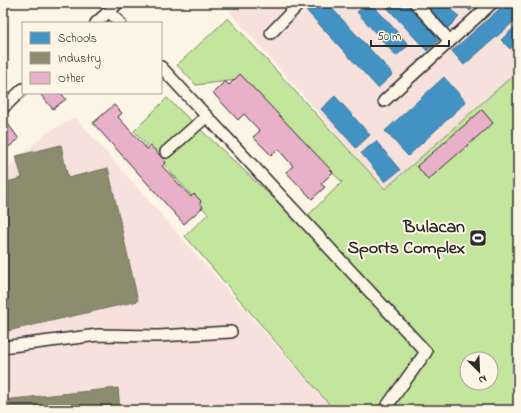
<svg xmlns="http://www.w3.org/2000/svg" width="521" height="413" viewBox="0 0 521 413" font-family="'Indie Flower',sans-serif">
<rect width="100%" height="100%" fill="#fcf5e5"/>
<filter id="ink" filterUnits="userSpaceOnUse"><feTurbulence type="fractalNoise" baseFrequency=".025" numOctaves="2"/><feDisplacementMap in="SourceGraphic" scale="8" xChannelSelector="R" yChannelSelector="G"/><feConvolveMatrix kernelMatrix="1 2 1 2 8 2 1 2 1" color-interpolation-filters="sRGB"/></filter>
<g filter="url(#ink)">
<path fill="#f6e1dc" d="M240 3H518V71L385 189 230 12Z
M75 117 333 410H3V174L45 134Z"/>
<path fill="#c3e59e" stroke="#778864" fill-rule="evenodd" d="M228 18 385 189 518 71V410H334L185 236 208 214 134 131 167 98 300 223 342 182 237 80 196 85 177 65ZM467 359H491V383H467Z"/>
<path fill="#4393c3" stroke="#3c7495" d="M310 3H327L393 74 378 88 304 8Z
M368 3H371L409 45 396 56 357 12Z
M383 3H410L441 38 427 51Z
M424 3H446L459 17 447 29Z
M463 3H478L470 11Z
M506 3H518V18L464 65 452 51Z
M518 24V42L510 49 501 40Z
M444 77 466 102 408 156 385 131Z
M335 96 370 135 356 148 321 109Z
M376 141 400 170 385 182 361 153Z"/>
<path fill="#8c8c6e" stroke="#6f6f5a" d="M61 145 68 178 108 168 138 301 3 332V183L22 178 16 156Z
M3 378H4L6 400H3Z
M118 388 120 410H3V400Z"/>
<path fill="#e8b1c8" stroke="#2b2b2b" d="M240 74 333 172 321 184 325 187 312 199 286 172 293 166 278 149 271 155 253 137 260 131 244 114 238 120 213 93 225 81 229 85Z
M41 93H61L66 99 53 109 40 94Z
M114 105 122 113 118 117 147 149 151 146 166 162 162 166 191 197 194 194 201 201 200 203 203 207 184 224 93 123Z
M482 110 493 123 428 180 417 166Z
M5 120 19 139 6 149 3 145V122Z"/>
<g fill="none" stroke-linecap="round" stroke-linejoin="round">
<g stroke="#2b2b2b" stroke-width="14">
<path id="minor" d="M415 3 450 41
M109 11 120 23
M96 23 118 3
M271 33 300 3
M161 67 426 352 384 410
M384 101 492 3
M3 108 23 89
M166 152 207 116
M3 347 98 335 158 336 231 332"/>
</g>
<use href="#minor" stroke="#fcf5e5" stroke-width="11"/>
</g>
</g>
<defs>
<g id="stadium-square" transform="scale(0.9)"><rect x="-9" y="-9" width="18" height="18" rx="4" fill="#2b2b2b" stroke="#fcf5e5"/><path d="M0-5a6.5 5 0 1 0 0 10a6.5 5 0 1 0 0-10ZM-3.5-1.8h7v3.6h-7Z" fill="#fff"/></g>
</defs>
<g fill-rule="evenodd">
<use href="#stadium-square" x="478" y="238"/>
</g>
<g text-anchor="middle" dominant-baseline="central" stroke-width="4" stroke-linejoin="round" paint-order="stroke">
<g font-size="18" font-weight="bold" fill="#2b2b2b" stroke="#fcf5e5" text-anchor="end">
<text x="465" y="228">Bulacan<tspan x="465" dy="21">Sports Complex</tspan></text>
</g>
</g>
<rect width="521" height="413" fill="none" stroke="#fcf5e5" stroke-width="16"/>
<rect x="8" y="8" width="505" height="397" fill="none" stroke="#2b2b2b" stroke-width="1.5" filter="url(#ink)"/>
<rect x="22" y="22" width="140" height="72" fill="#fcf5e5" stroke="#a8a49b"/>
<rect x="30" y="32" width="20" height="12" fill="#4393c3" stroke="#a8a49b"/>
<text x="58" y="42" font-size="12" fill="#2b2b2b">Schools</text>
<rect x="30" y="52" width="20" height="12" fill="#8c8c6e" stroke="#a8a49b"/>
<text x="58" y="62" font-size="12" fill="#2b2b2b">Industry</text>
<rect x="30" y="72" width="20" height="12" fill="#e8b1c8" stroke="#a8a49b"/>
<text x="58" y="82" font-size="12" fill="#2b2b2b">Other</text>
<g transform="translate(479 371) rotate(156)"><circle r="19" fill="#fcf5e5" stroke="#a8a49b"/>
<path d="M0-3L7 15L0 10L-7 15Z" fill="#2b2b2b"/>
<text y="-6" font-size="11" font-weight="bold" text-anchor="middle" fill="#2b2b2b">N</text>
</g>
<path d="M371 40v6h78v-6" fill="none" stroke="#2b2b2b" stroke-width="2"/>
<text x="377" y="40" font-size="12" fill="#2b2b2b" stroke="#fcf5e5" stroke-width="3" paint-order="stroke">50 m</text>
</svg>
